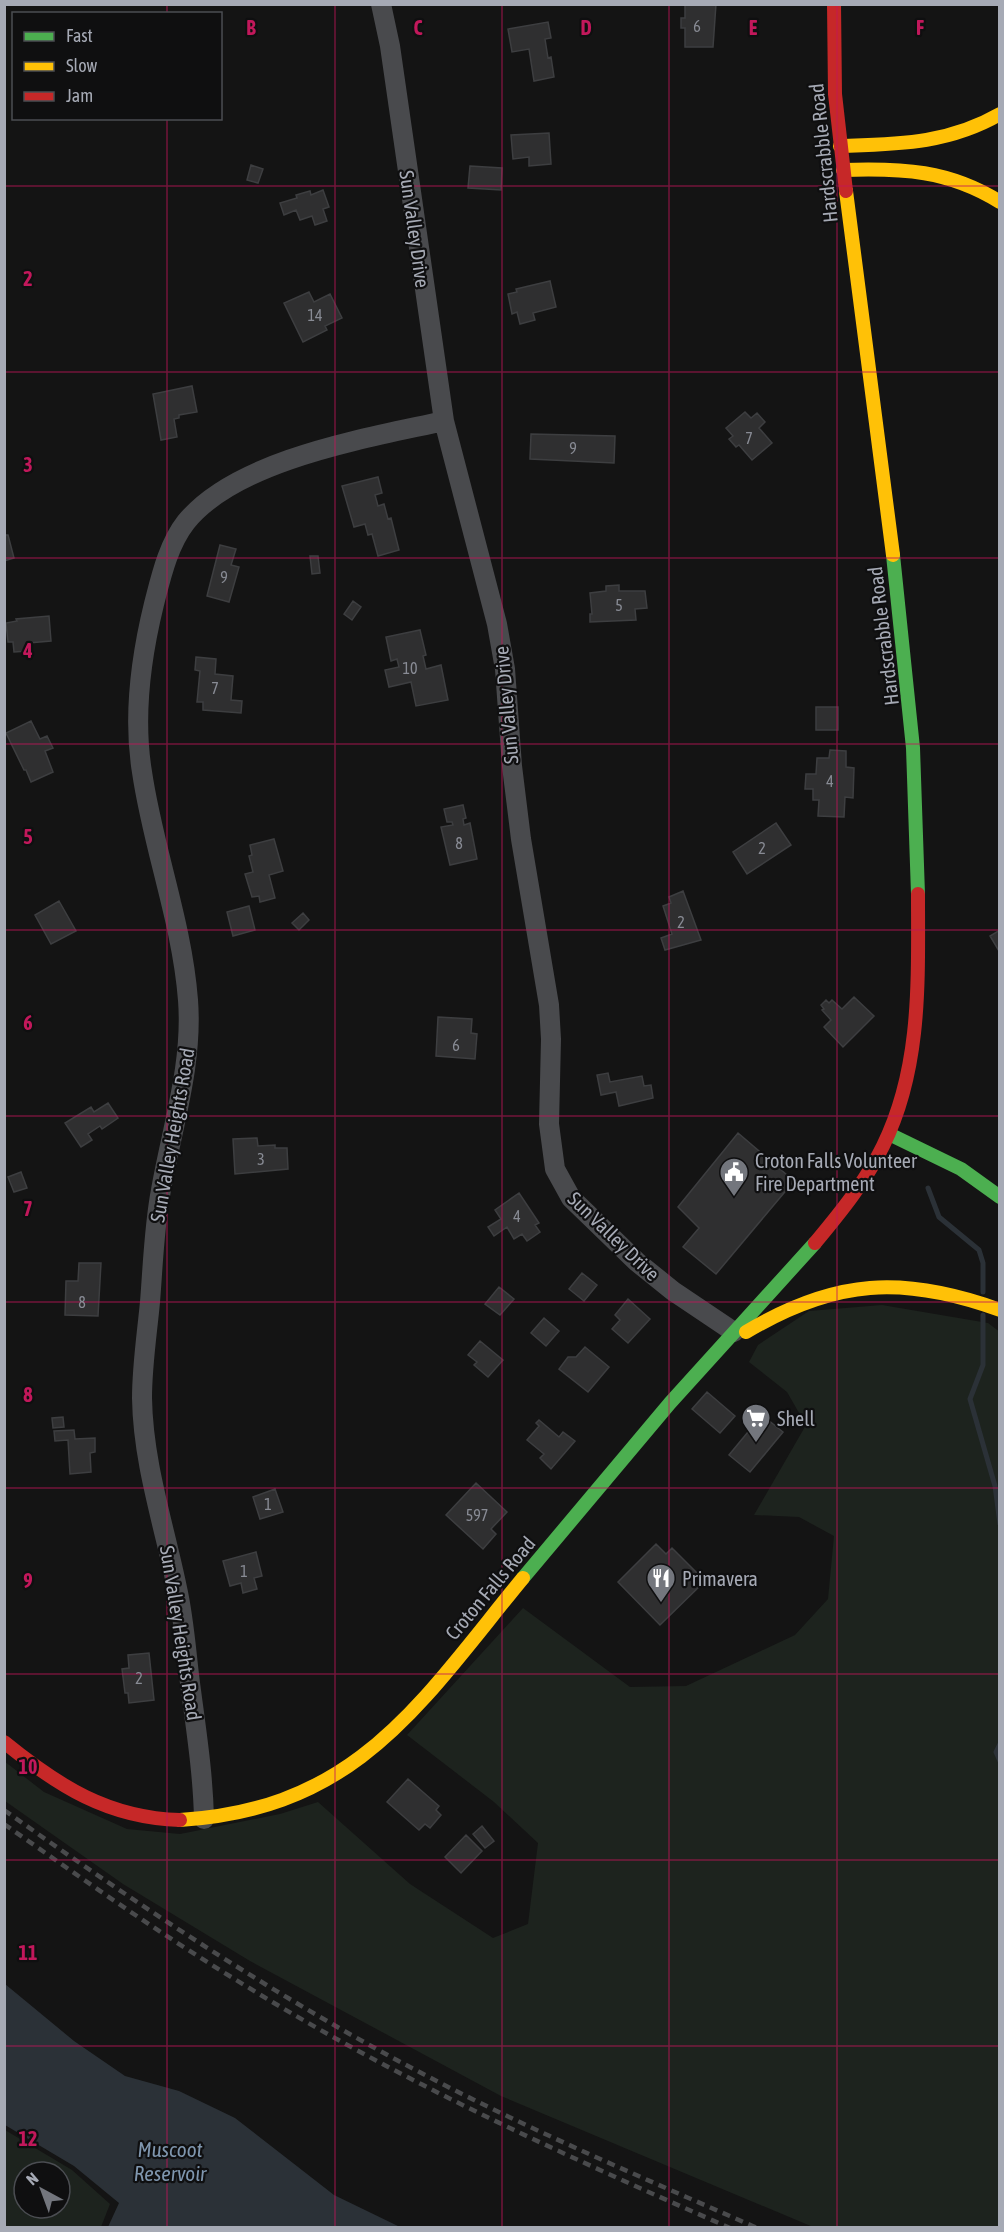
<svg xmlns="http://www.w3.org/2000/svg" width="1004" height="2232" viewBox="0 0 1004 2232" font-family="'Asap Condensed',sans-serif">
<rect width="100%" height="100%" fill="#141414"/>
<path fill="#1d231e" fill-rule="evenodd" d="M882 1305 988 1323 1000 1332 999 2227H813L501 2096 250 1961 123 1884 5 1801 4 1761 44 1792 127 1829 180 1834 280 1814 318 1802 410 1884 493 1938 528 1924 538 1843 494 1802 407 1735 523 1608 630 1687 686 1686 795 1635 828 1599 834 1536 799 1517 754 1515 806 1425 787 1392 749 1362 758 1345 809 1311Z
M5 2130 72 2170 110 2204 101 2227H5ZM24 2172H60V2208H24Z"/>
<path fill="#2b3137" d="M5 1984 74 2041 125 2076 179 2091 235 2118 334 2195 400 2227H108L119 2203 74 2166 5 2125Z"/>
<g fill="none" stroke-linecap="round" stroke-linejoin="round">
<path stroke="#2b3137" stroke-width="5" d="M928 1188 939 1217 979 1250 983 1263V1292
M983 1315V1365L970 1399 995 1486 1000 1524
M1000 1744 996 1752 1000 1761"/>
</g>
<path fill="#2f2f30" stroke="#3d3e40" stroke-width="1.5" d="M685 4H716L713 47H685V28H681V18H685Z
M548 22 551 38 545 39 548 58 551 57 554 77 534 81 529 49 512 52 508 29Z
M549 133 551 164 529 166V157L513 159 511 135Z
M251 165 263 169 258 183 247 180Z
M470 166 502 168 501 190 468 188Z
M323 190 329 207 323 209 327 221 315 225 312 216 300 220 296 210 284 215 280 203 297 198 296 195 310 191 311 195Z
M550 281 556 307 533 313 535 320 520 324 517 312 512 314 508 294 517 292 516 289Z
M309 292 314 302 330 294 342 318 325 326 327 330 303 342 284 303Z
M192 386 197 412 179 415V418L174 419 177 437 161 440 153 394Z
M745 412 751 418 757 413 765 422 759 428 772 443 752 460 739 445 736 447 729 439 733 436 726 428Z
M531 434 615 436 614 463 530 459Z
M378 477 382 493 375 495 378 506 384 504 388 519 391 518 399 550 378 556 372 534 368 535 365 524 354 527 342 486Z
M4 535H8L14 558 4 561Z
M220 545 236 549 231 565 239 567 229 602 207 596Z
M310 556H318L320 573 312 574Z
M619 585V591H645L647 608 635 609 636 620 590 622V614H592L590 593 606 591V586Z
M353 601 361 607 352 620 344 614Z
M49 616 51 641 28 643V651L14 652 13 642H8L6 623 17 621 16 619Z
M420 630 426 655 423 656 426 669 441 665 448 700 416 706 411 682 389 687 385 670 399 667 397 659 391 661 386 637Z
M196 657 216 659 215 674 233 676 231 700 242 701 241 713 203 710V702H197L200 671 195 670Z
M816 707H838V730H816Z
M31 721 40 739 47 736 53 748 45 751 53 772 31 782 26 770H24L6 733Z
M830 750 846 751V767L854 768 853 798 845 797 844 817 818 816 819 800H813V789H805L806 774H816L817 758H829Z
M463 805 466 818 463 819 464 825 470 823 477 859 450 865 441 827 453 825 452 822H447L444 809Z
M776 823 791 845 747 874 733 852Z
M274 839 283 871 269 875 275 898 260 902 259 896 252 897 245 874 253 872 249 856 252 855 250 845Z
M683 891 701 940 665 950 661 938 672 934 663 906 671 903 669 897Z
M59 901 76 931 51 944 35 915Z
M249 906 255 930 233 936 227 912Z
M303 913 309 920 299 930 292 923Z
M1000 930V950L999 951 990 936Z
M854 997 874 1016 843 1047 824 1027 831 1020 822 1010 824 1009 821 1005 826 1000 829 1003 832 1000 842 1009Z
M438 1017 472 1019 471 1033 477 1034 475 1059 436 1056Z
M608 1073 610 1082 642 1076 644 1086 651 1085 653 1098 619 1106 616 1092 601 1095 597 1075Z
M108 1103 118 1118 102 1129 100 1126 88 1134 92 1140 81 1147 65 1123 91 1107 94 1112Z
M738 1133 794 1181 716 1274 683 1247 699 1228 678 1207Z
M257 1138 258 1146 275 1145V1148H287L288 1169 235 1174 233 1139Z
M21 1172 27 1188 14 1192 8 1177Z
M519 1193 539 1223 535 1225 540 1232 527 1241 522 1234 514 1239 507 1227 494 1236 488 1227 501 1219 495 1210Z
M79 1263H101L98 1316 65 1315 66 1281H78Z
M582 1273 597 1285 584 1301 569 1289Z
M499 1287 514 1299 500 1315 485 1304Z
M628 1299 650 1319 628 1343 612 1329 620 1320 615 1315Z
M544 1318 559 1331 546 1346 531 1333Z
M480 1341 503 1360 488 1377 474 1365 477 1362 468 1355Z
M585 1347 609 1367 588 1392 559 1369 568 1357H576Z
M707 1392 735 1416 720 1433 692 1409Z
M762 1415 783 1432 750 1472 729 1455Z
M63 1417 64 1427 53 1428 52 1418Z
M539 1420 559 1437 563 1432 575 1441 551 1469 540 1458 544 1454 527 1440 539 1426 536 1423Z
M74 1430 75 1439 95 1438V1452L90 1453 91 1472 70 1474 68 1440 55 1441 54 1431Z
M476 1483 507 1512 491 1529 496 1534 483 1549 446 1515Z
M275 1489 283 1512 260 1519 253 1497Z
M656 1544 666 1554 672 1548 705 1581 660 1625 618 1582Z
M256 1552 262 1576 254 1578 257 1589 243 1593 241 1583 230 1586 223 1561Z
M149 1653 154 1700 129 1703 128 1693H125L122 1669 129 1668 128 1655Z
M408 1779 439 1806 436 1810 441 1815 430 1828 425 1824 419 1830 387 1802Z
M482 1826 494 1841 485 1848 473 1834Z
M466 1835 482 1851 461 1873 445 1857Z"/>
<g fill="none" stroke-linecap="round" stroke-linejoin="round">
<path stroke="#494a4d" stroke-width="20" d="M381 4 390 46 444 421 497 624 505 669 512 766 521 839 549 1005 551 1039 549 1124 555 1169 571 1198 637 1262 673 1291 734 1332
M204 1819C203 1773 196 1729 190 1683 186 1651 184 1619 177 1588 164 1525 143 1463 142 1398 142 1366 147 1334 150 1302 153 1265 154 1227 161 1190 172 1127 193 1065 188 1000 182 922 153 848 142 772 133 717 141 657 154 604 161 577 168 545 186 522 237 459 368 438 444 421"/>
<path stroke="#4caf50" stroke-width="14" d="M893 555 913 748 918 894
M889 1134 961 1169 1000 1197
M523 1578 670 1403 815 1243"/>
<path stroke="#ffc107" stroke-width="14" d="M840 146C898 144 948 144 1000 114
M843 170C902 168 949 170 1000 202
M846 191 893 555
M746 1332C835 1279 903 1275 1000 1310
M180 1820C358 1809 420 1703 523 1578"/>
<path stroke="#c62828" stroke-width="14" d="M834 4 835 94 846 191
M815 1243C840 1213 866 1181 883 1146 922 1067 918 979 918 894
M4 1742C58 1786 108 1818 180 1820"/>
<path stroke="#494a4c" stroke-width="4.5" stroke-dasharray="8 6" stroke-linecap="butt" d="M4 1810C141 1907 279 1999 427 2076 534 2132 646 2179 757 2228
M4 1824C84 1880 163 1936 246 1986 400 2081 564 2155 730 2228"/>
</g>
<path fill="none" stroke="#c2185b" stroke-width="1.5" stroke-opacity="0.55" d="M167 4V14M335 4V2228M502 4V2228M669 4V2228M837 4V2228M167 118V2228M4 186H1000M4 372H1000M4 558H1000M4 744H1000M4 930H1000M4 1116H1000M4 1302H1000M4 1488H1000M4 1674H1000M4 1860H1000M4 2046H1000"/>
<defs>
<g id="civic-pin" transform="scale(1.5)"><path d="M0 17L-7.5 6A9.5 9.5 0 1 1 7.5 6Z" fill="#73767d" stroke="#0f0f10"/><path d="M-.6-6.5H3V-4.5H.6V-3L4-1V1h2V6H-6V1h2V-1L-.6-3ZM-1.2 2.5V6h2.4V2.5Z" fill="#fff"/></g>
<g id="supermarket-pin" transform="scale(1.5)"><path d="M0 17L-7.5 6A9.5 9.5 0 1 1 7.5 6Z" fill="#73767d" stroke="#0f0f10"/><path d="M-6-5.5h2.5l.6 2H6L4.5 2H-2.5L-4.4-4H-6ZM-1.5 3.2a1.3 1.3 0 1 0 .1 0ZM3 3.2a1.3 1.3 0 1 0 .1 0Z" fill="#fff"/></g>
<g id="restaurant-pin" transform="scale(1.5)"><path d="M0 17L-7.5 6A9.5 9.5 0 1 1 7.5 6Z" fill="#73767d" stroke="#0f0f10"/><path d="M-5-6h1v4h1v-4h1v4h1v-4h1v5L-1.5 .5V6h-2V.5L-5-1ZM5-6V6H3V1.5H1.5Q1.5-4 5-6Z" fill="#fff"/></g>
</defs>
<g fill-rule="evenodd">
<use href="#civic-pin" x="734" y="1172"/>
<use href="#supermarket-pin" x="756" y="1418"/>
<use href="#restaurant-pin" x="661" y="1578"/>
</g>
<g text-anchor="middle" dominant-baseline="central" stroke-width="4.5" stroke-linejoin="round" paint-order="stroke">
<g font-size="16" fill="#888b94">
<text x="697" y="26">6</text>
<text x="315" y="315">14</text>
<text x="749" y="438">7</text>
<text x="573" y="448">9</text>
<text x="224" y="577">9</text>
<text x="619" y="605">5</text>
<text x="410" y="668">10</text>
<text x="215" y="688">7</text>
<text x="830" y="781">4</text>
<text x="459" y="843">8</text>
<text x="762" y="848">2</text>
<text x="681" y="922">2</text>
<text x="456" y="1045">6</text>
<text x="261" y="1159">3</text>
<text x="517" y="1216">4</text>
<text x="82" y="1302">8</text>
<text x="268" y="1504">1</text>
<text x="477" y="1515">597</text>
<text x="244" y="1571">1</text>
<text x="139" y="1678">2</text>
</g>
<g font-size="20" fill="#a6aab5" stroke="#0f0f10">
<text transform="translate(823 153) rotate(-96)">Hardscrabble Road</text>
<text transform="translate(415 229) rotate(82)">Sun Valley Drive</text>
<text transform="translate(883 636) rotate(-97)">Hardscrabble Road</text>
<text transform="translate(506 705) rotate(-95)">Sun Valley Drive</text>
<text transform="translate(172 1135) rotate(-80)">Sun Valley Heights Road</text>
<text transform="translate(614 1236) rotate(44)">Sun Valley Drive</text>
<text transform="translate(490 1588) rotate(-50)">Croton Falls Road</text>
<text transform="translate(181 1633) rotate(81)">Sun Valley Heights Road</text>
</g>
<g font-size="20" fill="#a6aab5" stroke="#0f0f10" text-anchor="start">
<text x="755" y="1160">Croton Falls Volunteer<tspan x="755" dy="23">Fire Department</tspan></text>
<text x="777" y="1418">Shell</text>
<text x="682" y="1578">Primavera</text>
</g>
<g font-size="21" font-style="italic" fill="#7f96ae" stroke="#0f0f10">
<text x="170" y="2149">Muscoot<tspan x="170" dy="24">Reservoir</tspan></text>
</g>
</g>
<g font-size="20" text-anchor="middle" font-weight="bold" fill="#c2185b" stroke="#0f0f10" stroke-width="4.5" stroke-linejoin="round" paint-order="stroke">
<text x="251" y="35">B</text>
<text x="418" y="35">C</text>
<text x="586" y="35">D</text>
<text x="753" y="35">E</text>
<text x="920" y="35">F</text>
<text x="28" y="286">2</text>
<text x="28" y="472">3</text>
<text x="28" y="658">4</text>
<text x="28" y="844">5</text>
<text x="28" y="1030">6</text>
<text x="28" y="1216">7</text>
<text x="28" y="1402">8</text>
<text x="28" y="1588">9</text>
<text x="28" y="1774">10</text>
<text x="28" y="1960">11</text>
<text x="28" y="2146">12</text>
</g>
<rect width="1004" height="2232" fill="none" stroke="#a6aab5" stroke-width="12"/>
<rect x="12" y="12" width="210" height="108" fill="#0f0f10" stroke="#4b4d52" stroke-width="1.5"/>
<rect x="24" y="32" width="30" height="9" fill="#4caf50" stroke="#4b4d52" stroke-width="1.5"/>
<text x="66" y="42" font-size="18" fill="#a6aab5">Fast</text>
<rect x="24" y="62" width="30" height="9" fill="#ffc107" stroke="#4b4d52" stroke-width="1.5"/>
<text x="66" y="72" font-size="18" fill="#a6aab5">Slow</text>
<rect x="24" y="92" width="30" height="9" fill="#c62828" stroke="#4b4d52" stroke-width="1.5"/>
<text x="66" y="102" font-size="18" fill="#a6aab5">Jam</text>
<g transform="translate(42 2190) rotate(319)"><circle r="28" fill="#0f0f10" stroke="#4b4d52" stroke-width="1.5"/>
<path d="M0-4.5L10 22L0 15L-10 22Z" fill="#73767d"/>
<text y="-9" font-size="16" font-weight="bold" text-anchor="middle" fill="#a6aab5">N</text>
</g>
</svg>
